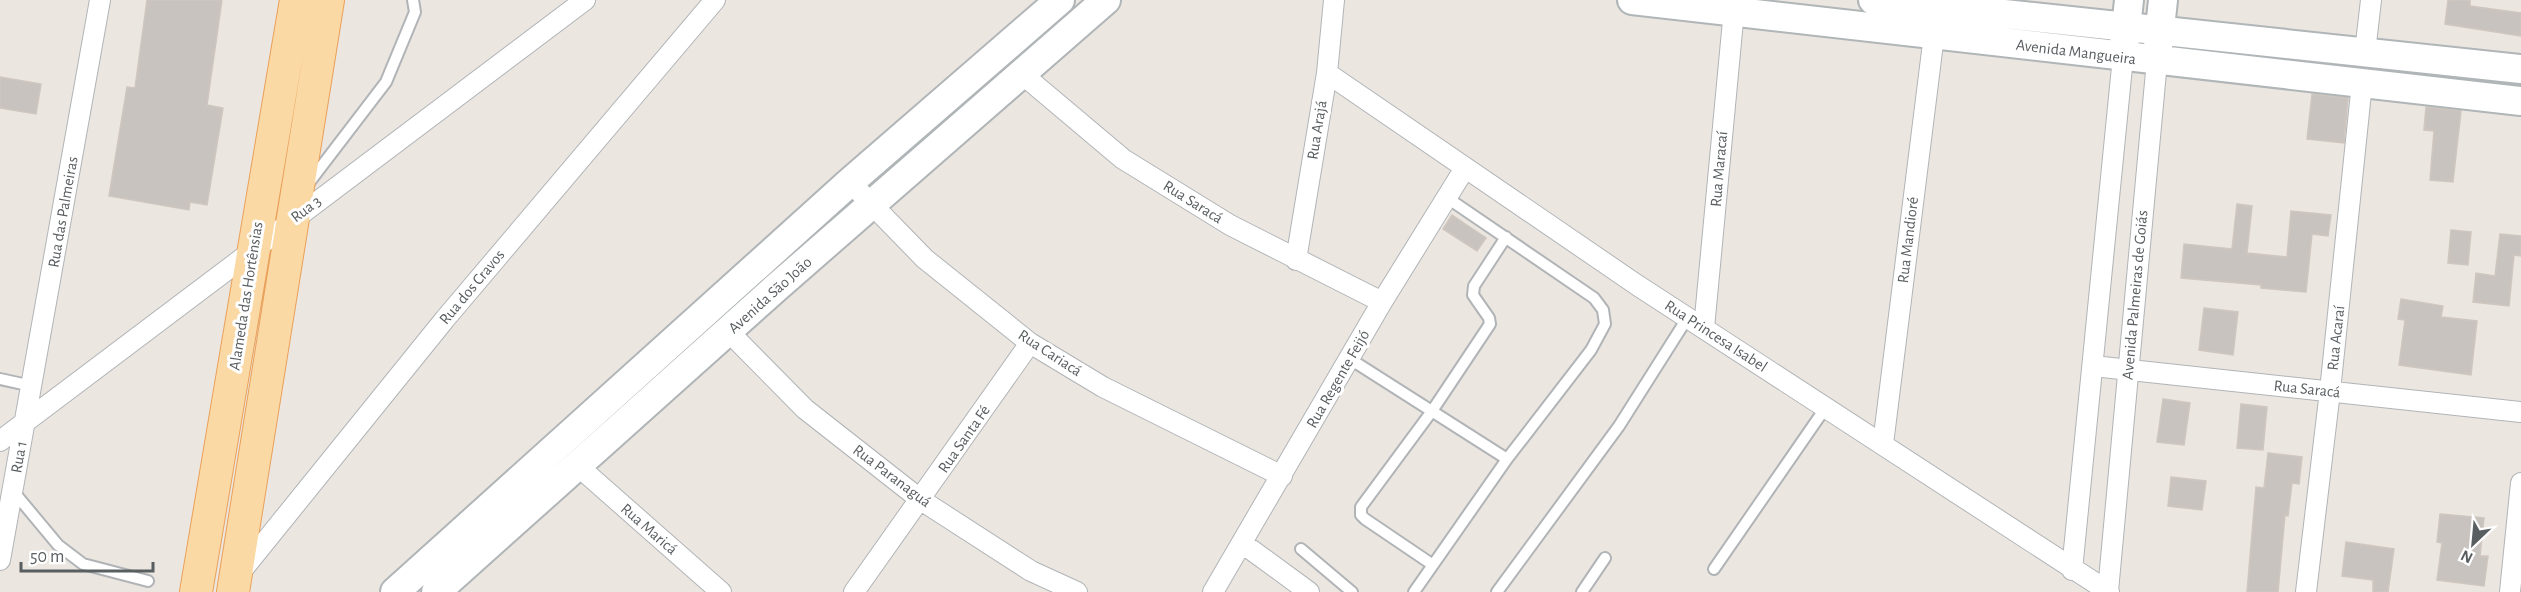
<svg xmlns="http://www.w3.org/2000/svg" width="2521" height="592" viewBox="0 0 2521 592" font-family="'Alegreya Sans',sans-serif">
<rect width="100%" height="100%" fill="#ebe6e0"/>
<path fill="#c8c3bf" stroke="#cfc6bf" stroke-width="1.5" d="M147 0H222L207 105 223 108 207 205 190 202 189 210 109 196 127 87 135 88Z
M2448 0H2470V6L2521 13V36L2445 24Z
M0 77 41 84 36 114 0 108Z
M2312 94 2348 98 2344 143 2307 139Z
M2426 107 2461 111 2453 182 2430 180 2434 131 2424 130Z
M2237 204 2252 206 2247 253 2287 257 2291 211 2331 215 2328 236 2312 234 2306 292 2261 288V285L2181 278 2184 244 2232 249Z
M1452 215 1486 238 1477 251 1443 229Z
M2451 230 2471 232 2468 265 2448 263Z
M2500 234 2521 236V256L2514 255 2509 306 2473 302 2476 273 2495 276Z
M2401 299 2443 306 2441 317 2477 321 2471 375 2399 365 2405 320 2398 319Z
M2204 308 2238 312 2233 355 2199 350Z
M2163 399 2190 403 2184 445 2157 442Z
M2241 404 2267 407 2263 450 2237 448Z
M2268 453 2302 457 2299 484 2292 483 2288 516 2285 515 2278 592H2247L2256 487 2264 488Z
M2171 477 2206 481 2202 510 2168 506Z
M2440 514 2484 518 2480 556H2488L2484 586 2437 580 2442 543 2437 542Z
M2346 542 2394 549 2388 592H2373V580L2342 576Z"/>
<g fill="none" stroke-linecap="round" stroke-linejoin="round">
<g stroke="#b1b4b7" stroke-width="14">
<path id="lane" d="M308 184 386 82 415 12 413 0
M1350 359 1507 459
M0 379 32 386
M13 491 58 545 83 564 148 581
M1301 549 1352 592
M1433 565 1365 519 1361 515V507L1432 411 1490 324 1489 318 1473 295 1474 286 1506 237
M1714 569 1826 407
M1414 592 1507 459 1591 350 1605 324 1603 310 1594 298 1446 197
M1497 592 1619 426 1688 317
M1582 592 1605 558"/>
</g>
<g stroke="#b1b4b7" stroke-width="22">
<path id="street" d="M2365 52 2371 0
M1327 73 1637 285 2109 592
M1022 74 1123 159 1230 225 1382 302
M850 182 925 259 1030 343 1103 387 1282 476
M1296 260 1327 73 1334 0
M1704 328 1734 10
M729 332 805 409 921 500 1031 571 1077 592
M2093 366 2521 412
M0 441 585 0
M1883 444 1934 35
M578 466 721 592
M1242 543 1309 592
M0 560 100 0
M2072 570 2123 57
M239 574 445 319 715 0
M2108 591 2157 61
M854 592 1030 343
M1213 592 1382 302 1465 168
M2306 592 2330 391 2362 83
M2510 592 2521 483"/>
</g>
<g stroke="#b0b5b7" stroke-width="32">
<path id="secondary" d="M1632 0 2521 101
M1873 0 2521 69
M2124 46 2129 0
M2158 47 2163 0
M395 592 850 182 1060 0
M436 592 778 286 1106 0"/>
</g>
<g stroke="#eaa05a" stroke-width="34">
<path id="primary" d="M196 592 296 0
M233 592 328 0"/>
</g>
<use href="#lane" stroke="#fff" stroke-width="10"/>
<use href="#street" stroke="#fff" stroke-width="20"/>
<use href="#secondary" stroke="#fff" stroke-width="28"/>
<use href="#primary" stroke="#fbd9a5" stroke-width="32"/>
</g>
<g text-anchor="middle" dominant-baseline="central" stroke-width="6" stroke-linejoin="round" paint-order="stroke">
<g font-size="16" fill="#595e60" stroke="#fff">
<text transform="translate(2076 52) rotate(7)">Avenida Mangueira</text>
<text transform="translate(1317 130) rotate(-81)">Rua Arajá</text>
<text transform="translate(1719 169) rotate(-85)">Rua Maracaí</text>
<text transform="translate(1193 202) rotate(32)">Rua Saracá</text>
<text transform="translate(306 209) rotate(-37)">Rua 3</text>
<text transform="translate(63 212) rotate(-80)">Rua das Palmeiras</text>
<text transform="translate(1908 240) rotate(-83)">Rua Mandioré</text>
<text transform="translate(472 287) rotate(-50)">Rua dos Cravos</text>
<text transform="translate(770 295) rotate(-42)">Avenida São João</text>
<text transform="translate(2135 295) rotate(-85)">Avenida Palmeiras de Goiás</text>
<text transform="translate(246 296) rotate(-81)">Alameda das Hortênsias</text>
<text transform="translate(1716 336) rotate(33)">Rua Princesa Isabel</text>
<text transform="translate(2336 338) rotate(-84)">Rua Acaraí</text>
<text transform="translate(1050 353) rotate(33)">Rua Cariacá</text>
<text transform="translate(1338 379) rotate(-60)">Rua Regente Feijó</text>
<text transform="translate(2307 389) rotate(6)">Rua Saracá</text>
<text transform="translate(964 439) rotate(-55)">Rua Santa Fé</text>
<text transform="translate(19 457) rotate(-80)">Rua 1</text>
<text transform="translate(892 476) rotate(37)">Rua Paranaguá</text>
<text transform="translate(649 529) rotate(41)">Rua Maricá</text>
</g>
</g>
<g transform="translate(2473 544) rotate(206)" stroke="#ffffff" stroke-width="4.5" paint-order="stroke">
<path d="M0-4.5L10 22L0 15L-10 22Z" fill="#595e60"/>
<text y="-9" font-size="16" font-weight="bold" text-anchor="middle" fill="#595e60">N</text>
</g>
<path d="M21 562v9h132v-9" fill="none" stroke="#595e60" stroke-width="3"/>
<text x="30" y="562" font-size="18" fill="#595e60" stroke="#ffffff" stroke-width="4.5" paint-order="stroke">50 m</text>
</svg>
